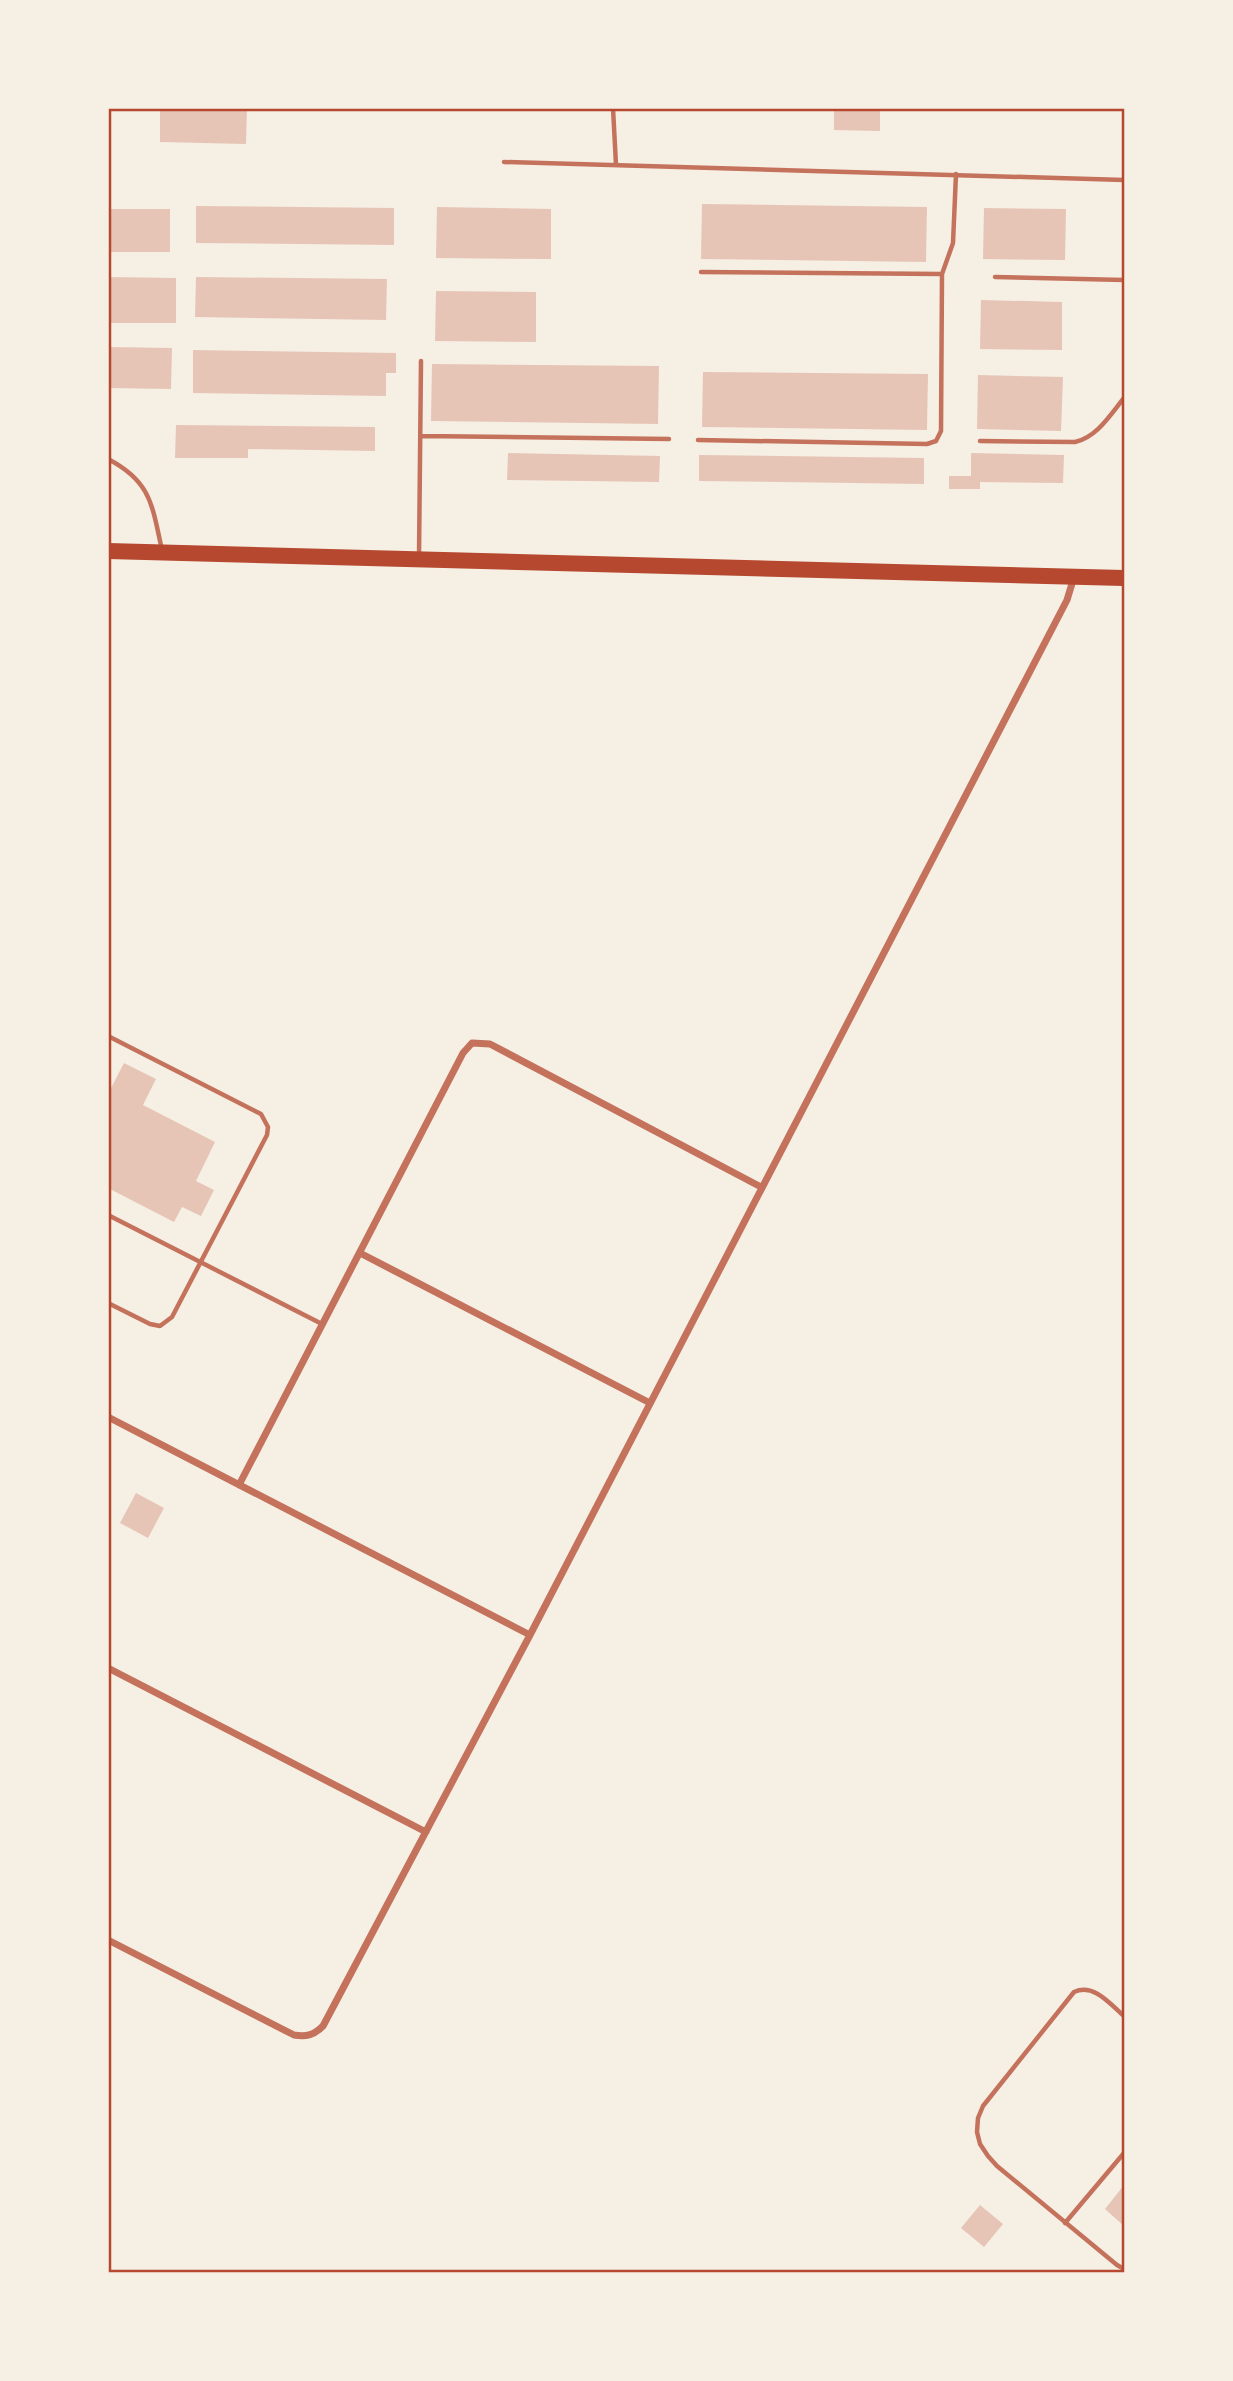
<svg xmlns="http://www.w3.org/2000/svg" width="1233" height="2381" viewBox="0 0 1233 2381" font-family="Commissioner,sans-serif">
<rect width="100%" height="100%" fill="#f6efe4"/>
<path fill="#e6c5b7" d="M160 108H247L246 144 160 142Z
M834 108H880V131L834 130Z
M702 204 927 207 926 262 701 259Z
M196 206 394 208V245L196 243Z
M437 207 551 209V259L436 258Z
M984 208 1066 209 1065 260 983 259Z
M108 209H170V252H108Z
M108 277 176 278V323H108Z
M196 277 387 279 386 320 195 317Z
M436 291 536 292V342L435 341Z
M981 300 1062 302V350L980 349Z
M108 347 172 348 171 389 108 388Z
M193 350 396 353V373H386V396L193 393Z
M432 364 659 366 658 424 431 421Z
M703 372 928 374 927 430 702 427Z
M978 375 1063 377 1061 431 977 429Z
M176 425 375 427V451L248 449V458H175Z
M508 453 660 456 659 482 507 480Z
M971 453 1064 455 1063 483 980 482V489H949V476H971Z
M699 455 924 458V484L699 481Z
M124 1063 156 1079 143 1105 215 1142 196 1181 214 1190 201 1216 182 1207 174 1222 108 1188V1087L111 1088Z
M136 1493 164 1508 148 1538 120 1523Z
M1124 2185V2226L1105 2209Z
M980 2205 1003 2224 984 2247 961 2228Z"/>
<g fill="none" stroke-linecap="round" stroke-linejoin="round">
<path stroke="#c5725c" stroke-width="4.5" d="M613 108 616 165
M504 162 1124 180
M701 272 942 274
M995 277 1124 280
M421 436 669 439
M698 440 927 444 936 441 941 431 942 274 953 243 956 174
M980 441 1075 442C1097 437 1110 415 1124 398
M108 459C152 482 152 506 162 550
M419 556 421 361
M108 1036 261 1114 268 1127 267 1135 172 1317 160 1326 150 1324 108 1303
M108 1215 322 1324
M1124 2016C1110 2004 1094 1983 1074 1992L983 2106 978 2118 977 2132 980 2144 988 2156 997 2166 1117 2265 1124 2269
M1065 2223 1124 2153"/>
<path stroke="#c5725c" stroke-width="7" d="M360 1253 650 1403
M108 1417 530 1635
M239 1485 463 1053 472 1043 490 1044 761 1187
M108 1668 426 1832
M108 1940 294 2035C307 2037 314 2035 323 2026L530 1635 1067 600 1074 577"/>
<path stroke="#b5482f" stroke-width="16" d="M108 551 1124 578"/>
</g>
<rect width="1233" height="2381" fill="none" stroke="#f6efe4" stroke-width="220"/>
<rect x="110" y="110" width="1013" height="2161" fill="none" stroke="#b5482f" stroke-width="2.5"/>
</svg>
